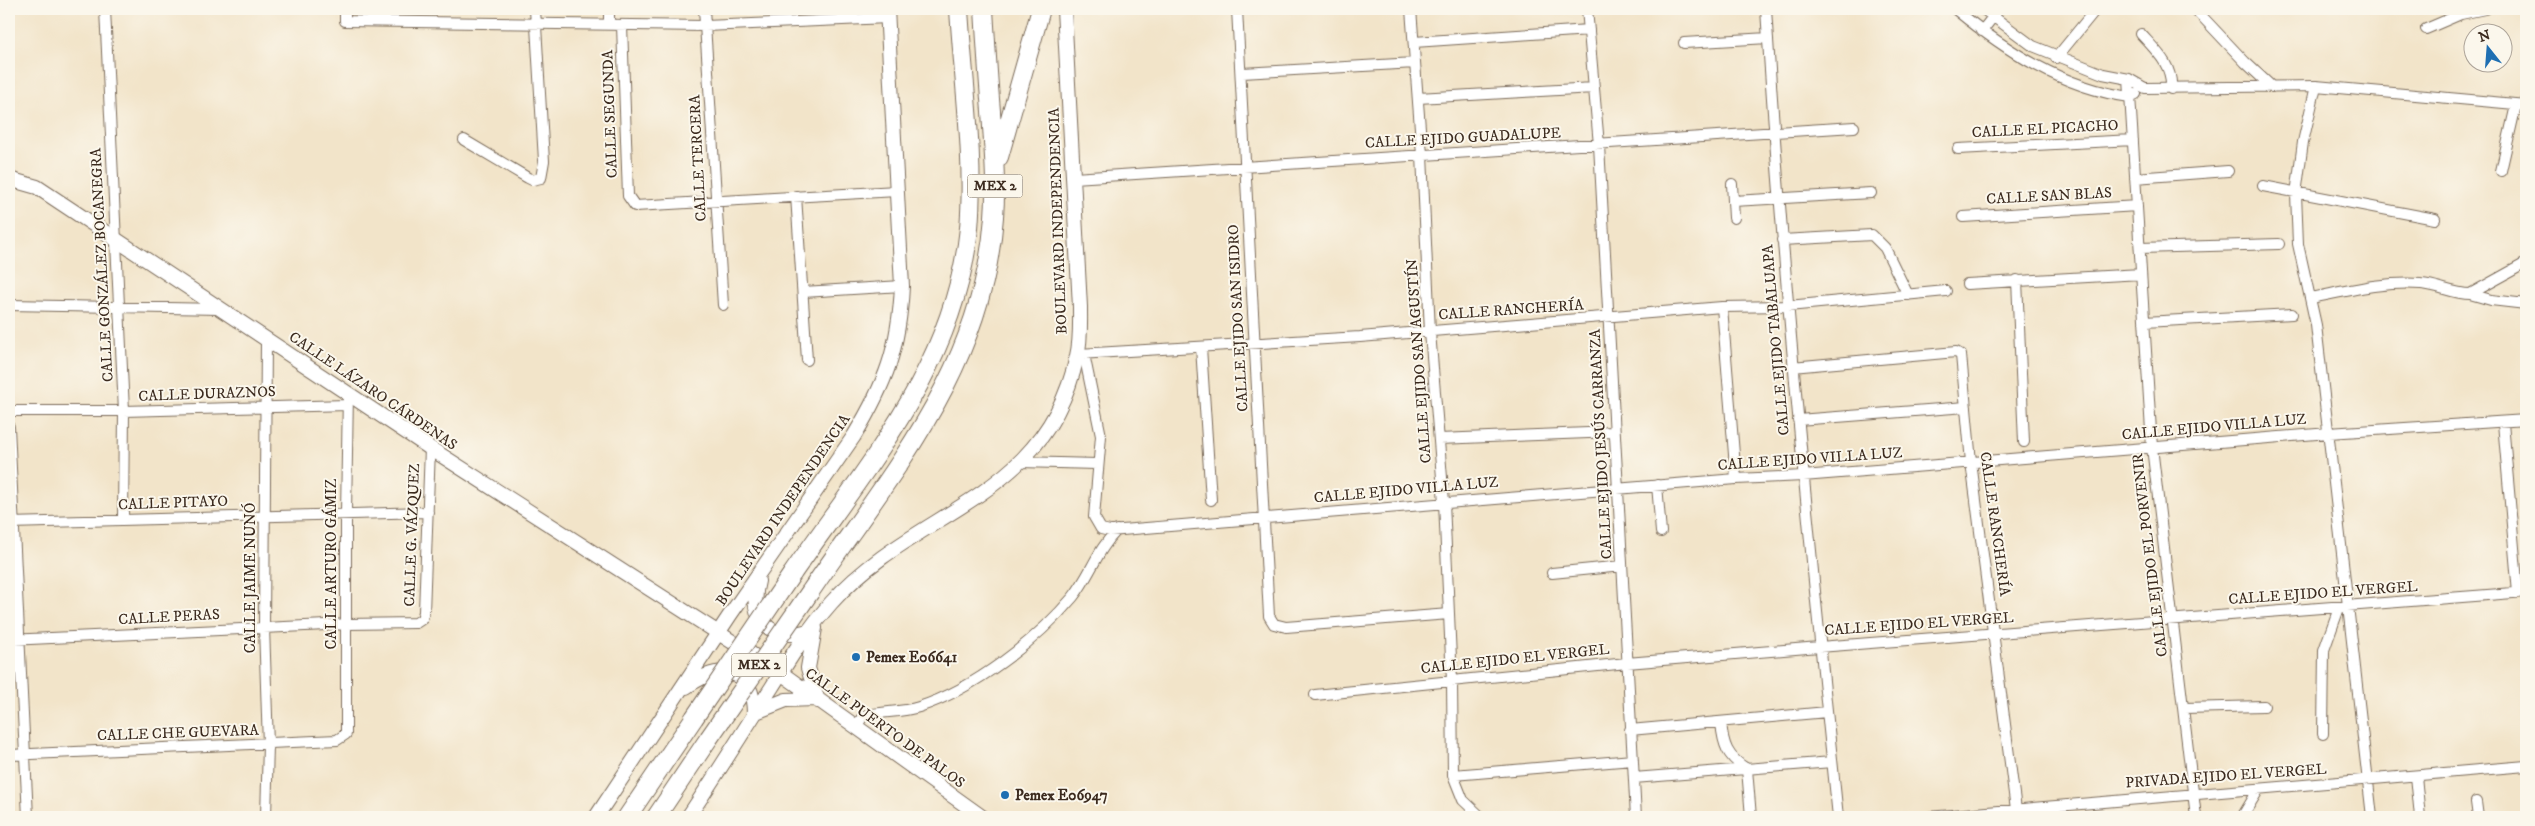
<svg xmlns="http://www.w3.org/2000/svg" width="2535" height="826" viewBox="0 0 2535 826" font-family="'IM FELL DW Pica',serif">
<rect width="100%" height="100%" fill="#fbf7ec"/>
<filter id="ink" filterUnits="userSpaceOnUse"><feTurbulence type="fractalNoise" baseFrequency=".02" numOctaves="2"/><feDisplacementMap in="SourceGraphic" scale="10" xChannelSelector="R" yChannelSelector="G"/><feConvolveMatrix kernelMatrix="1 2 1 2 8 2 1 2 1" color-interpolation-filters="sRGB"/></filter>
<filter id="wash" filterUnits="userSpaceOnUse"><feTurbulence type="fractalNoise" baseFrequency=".0096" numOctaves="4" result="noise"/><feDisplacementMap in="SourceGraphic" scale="20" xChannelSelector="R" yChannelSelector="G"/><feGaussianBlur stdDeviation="1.12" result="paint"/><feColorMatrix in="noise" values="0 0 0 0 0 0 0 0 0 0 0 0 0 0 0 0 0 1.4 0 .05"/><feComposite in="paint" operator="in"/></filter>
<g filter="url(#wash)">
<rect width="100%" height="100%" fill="#f2e4c9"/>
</g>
<g filter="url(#ink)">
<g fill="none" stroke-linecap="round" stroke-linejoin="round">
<g stroke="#7b6b5a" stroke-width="12">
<path id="street" d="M105 9 124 411 123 520
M345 9V21L705 26 888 18
M609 9V25
M704 9 723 305
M1237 9 1269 616 1274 624 1286 627 1449 614
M1411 9 1422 155 1430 332 1444 502 1452 681 1453 775 1463 800 1481 817
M1587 9 1599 145 1636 817
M1766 9C1783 279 1810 548 1838 817
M1955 9C2006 51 2063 88 2130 97L2136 94
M1983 9 2033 46 2103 74 2129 79 2145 88 2316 86 2526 105
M2195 9 2245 62 2272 87
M622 25 628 196 635 206 897 191
M2426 29 2461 14 2485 9
M1982 31 1999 9
M2141 34C2156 51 2173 65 2171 89
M1414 42 1589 30
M1684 43 1768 38
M2056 58 2096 9
M1242 73 1415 63
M2129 79 2152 447 2196 817
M2316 86 2303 142 2296 194 2298 244 2316 325 2372 817
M1418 98 1594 88
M464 140 528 178 532 180 541 178 544 161 535 9
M1958 149 2133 140
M2501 171 2516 105
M1074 178 1854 127
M2135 178 2228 171
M1732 184 1734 218
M2263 186 2435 219
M796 196 807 360
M1733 201 1871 193
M1963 217 2137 206
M1782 240 1872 235 1885 248 1908 295
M2140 248 2279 244
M2017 280 2024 442
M1967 284 2141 274
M803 292 902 286
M2470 294 2491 300 2526 304
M2311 298C2347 291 2384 281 2421 284 2438 285 2453 294 2470 294L2526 263
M9 305 220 309
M1722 307 1736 479
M2144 322 2292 314
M266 339 264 627 268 745 266 817
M1201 347 1211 500
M1079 354 1360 337 1722 307 1788 306 1946 291
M1084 354 1101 436 1094 517 1101 529 1110 531 1736 479 1803 476 2329 433 2526 420
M1792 367 1956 352 1961 355 1971 462 2017 817
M9 411H124L347 405
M1798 420 1966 407
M2503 423 2518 593
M9 427 28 817
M1439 439 1614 432
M1020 462 1097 464
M1657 485 1661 532
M9 523 428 512
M1552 573 1622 566
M9 640 347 624 416 623 422 619 424 612 430 448
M1315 695 1627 663 1819 647 2526 592
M2184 708 2264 706
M1721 722C1723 745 1727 757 1747 769L1751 817
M856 727 863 716C881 711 900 713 919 707 974 689 1036 641 1073 597 1090 576 1097 550 1117 530
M1630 730 1827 712
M2323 734 2324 650 2339 608
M9 755 337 740 346 734V513L348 393
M1453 775 1633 760
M2416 776 2420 817
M1634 778 1832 762
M2476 802 2478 817
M1928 817 2526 766
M2242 817 2259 789"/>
</g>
<g stroke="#7b6b5a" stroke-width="16">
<path id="secondary" d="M9 179 37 187 430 448 781 673 982 817
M758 581C748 619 769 642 809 631
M815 628 808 668 818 701
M686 687C720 663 754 666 754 714
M756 712 786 700 815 699
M596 817 730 615 854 436C886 383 899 348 902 286L887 9
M688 817C717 774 744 730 772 687 790 658 808 629 831 603 916 507 1046 501 1077 356 1081 340 1080 323 1080 307L1064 9"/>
</g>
<g stroke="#7b6b5a" stroke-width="20">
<path id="highway" d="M999 157 1041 9
M792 574C868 464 955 366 969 228 975 160 963 78 959 9
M810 592C892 471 983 369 994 217 997 181 993 146 991 111 988 77 986 43 984 9
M627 817 694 718
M656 817 709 738"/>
</g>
<use href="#street" stroke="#fff" stroke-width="10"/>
<use href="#secondary" stroke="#fff" stroke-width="14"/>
<use href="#highway" stroke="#fff" stroke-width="18"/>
<g stroke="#7b6b5a" stroke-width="20" stroke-linecap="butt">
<path id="highway-bridge" d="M694 718 792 574
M709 738 810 592"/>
</g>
<use href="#highway-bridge" stroke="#fff" stroke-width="18"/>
</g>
</g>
<g fill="#1f6fb2" stroke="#fbf7ec" stroke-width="2">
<circle cx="856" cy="657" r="5"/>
<circle cx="1005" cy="795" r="5"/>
</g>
<g text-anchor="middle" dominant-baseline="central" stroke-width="4" stroke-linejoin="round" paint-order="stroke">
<g fill="#fbf7ec" stroke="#75685c" stroke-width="1">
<rect x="967.5" y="174.5" width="55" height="23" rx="4"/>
<rect x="731.5" y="653.5" width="55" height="23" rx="4"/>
</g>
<g font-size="14" font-weight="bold" fill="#3b2a1e">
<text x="995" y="186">MEX 2</text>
<text x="759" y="665">MEX 2</text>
</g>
<g font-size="15" fill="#3b2a1e" stroke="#fbf7ec">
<text transform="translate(610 114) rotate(-92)">CALLE SEGUNDA</text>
<text transform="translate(2045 129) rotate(-3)">CALLE EL PICACHO</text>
<text transform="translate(1463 138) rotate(-3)">CALLE EJIDO GUADALUPE</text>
<text transform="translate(698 158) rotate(-93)">CALLE TERCERA</text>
<text transform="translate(2049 196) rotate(-3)">CALLE SAN BLAS</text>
<text transform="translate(1058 221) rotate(-92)">BOULEVARD INDEPENDENCIA</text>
<text transform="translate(102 265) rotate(-93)">CALLE GONZÁLEZ BOCANEGRA</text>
<text transform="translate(1511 310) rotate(-4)">CALLE RANCHERÍA</text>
<text transform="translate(1238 318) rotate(-93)">CALLE EJIDO SAN ISIDRO</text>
<text transform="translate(1776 340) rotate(-95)">CALLE EJIDO TABALUAPA</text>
<text transform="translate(1419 361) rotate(-94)">CALLE EJIDO SAN AGUSTÍN</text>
<text transform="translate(373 391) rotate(34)">CALLE LÁZARO CÁRDENAS</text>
<text transform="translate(207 394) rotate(-2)">CALLE DURAZNOS</text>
<text transform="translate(2214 427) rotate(-5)">CALLE EJIDO VILLA LUZ</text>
<text transform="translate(1601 444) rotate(-93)">CALLE EJIDO JESÚS CARRANZA</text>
<text transform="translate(1810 459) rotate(-4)">CALLE EJIDO VILLA LUZ</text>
<text transform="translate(1406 490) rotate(-5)">CALLE EJIDO VILLA LUZ</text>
<text transform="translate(173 503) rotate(-2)">CALLE PITAYO</text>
<text transform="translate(783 510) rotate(-56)">BOULEVARD INDEPENDENCIA</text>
<text transform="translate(1995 524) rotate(82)">CALLE RANCHERÍA</text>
<text transform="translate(412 535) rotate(-88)">CALLE G. VÁZQUEZ</text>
<text transform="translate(2150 555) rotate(-97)">CALLE EJIDO EL PORVENIR</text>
<text transform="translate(331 564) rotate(-90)">CALLE ARTURO GÁMIZ</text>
<text transform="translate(250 578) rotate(-90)">CALLE JAIME NUNÓ</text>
<text transform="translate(2323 593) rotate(-4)">CALLE EJIDO EL VERGEL</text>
<text transform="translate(169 617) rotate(-3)">CALLE PERAS</text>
<text transform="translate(1919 624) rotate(-4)">CALLE EJIDO EL VERGEL</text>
<text transform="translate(1515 659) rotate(-6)">CALLE EJIDO EL VERGEL</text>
<text transform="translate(885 728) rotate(36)">CALLE PUERTO DE PALOS</text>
<text transform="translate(178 733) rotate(-2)">CALLE CHE GUEVARA</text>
<text transform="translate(2226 776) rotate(-4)">PRIVADA EJIDO EL VERGEL</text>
</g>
<g font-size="15" font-weight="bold" fill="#3b2a1e" stroke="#fbf7ec" text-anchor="start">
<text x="866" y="657">Pemex E06641</text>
<text x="1015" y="795">Pemex E06947</text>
</g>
</g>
<rect width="2535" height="826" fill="none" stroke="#fbf7ec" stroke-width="30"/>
<g transform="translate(2488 48) rotate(343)"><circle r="24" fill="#fbf7ec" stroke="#aea59a"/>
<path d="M0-4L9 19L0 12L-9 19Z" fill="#1f6fb2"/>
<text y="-8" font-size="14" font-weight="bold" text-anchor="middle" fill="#3b2a1e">N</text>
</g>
</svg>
